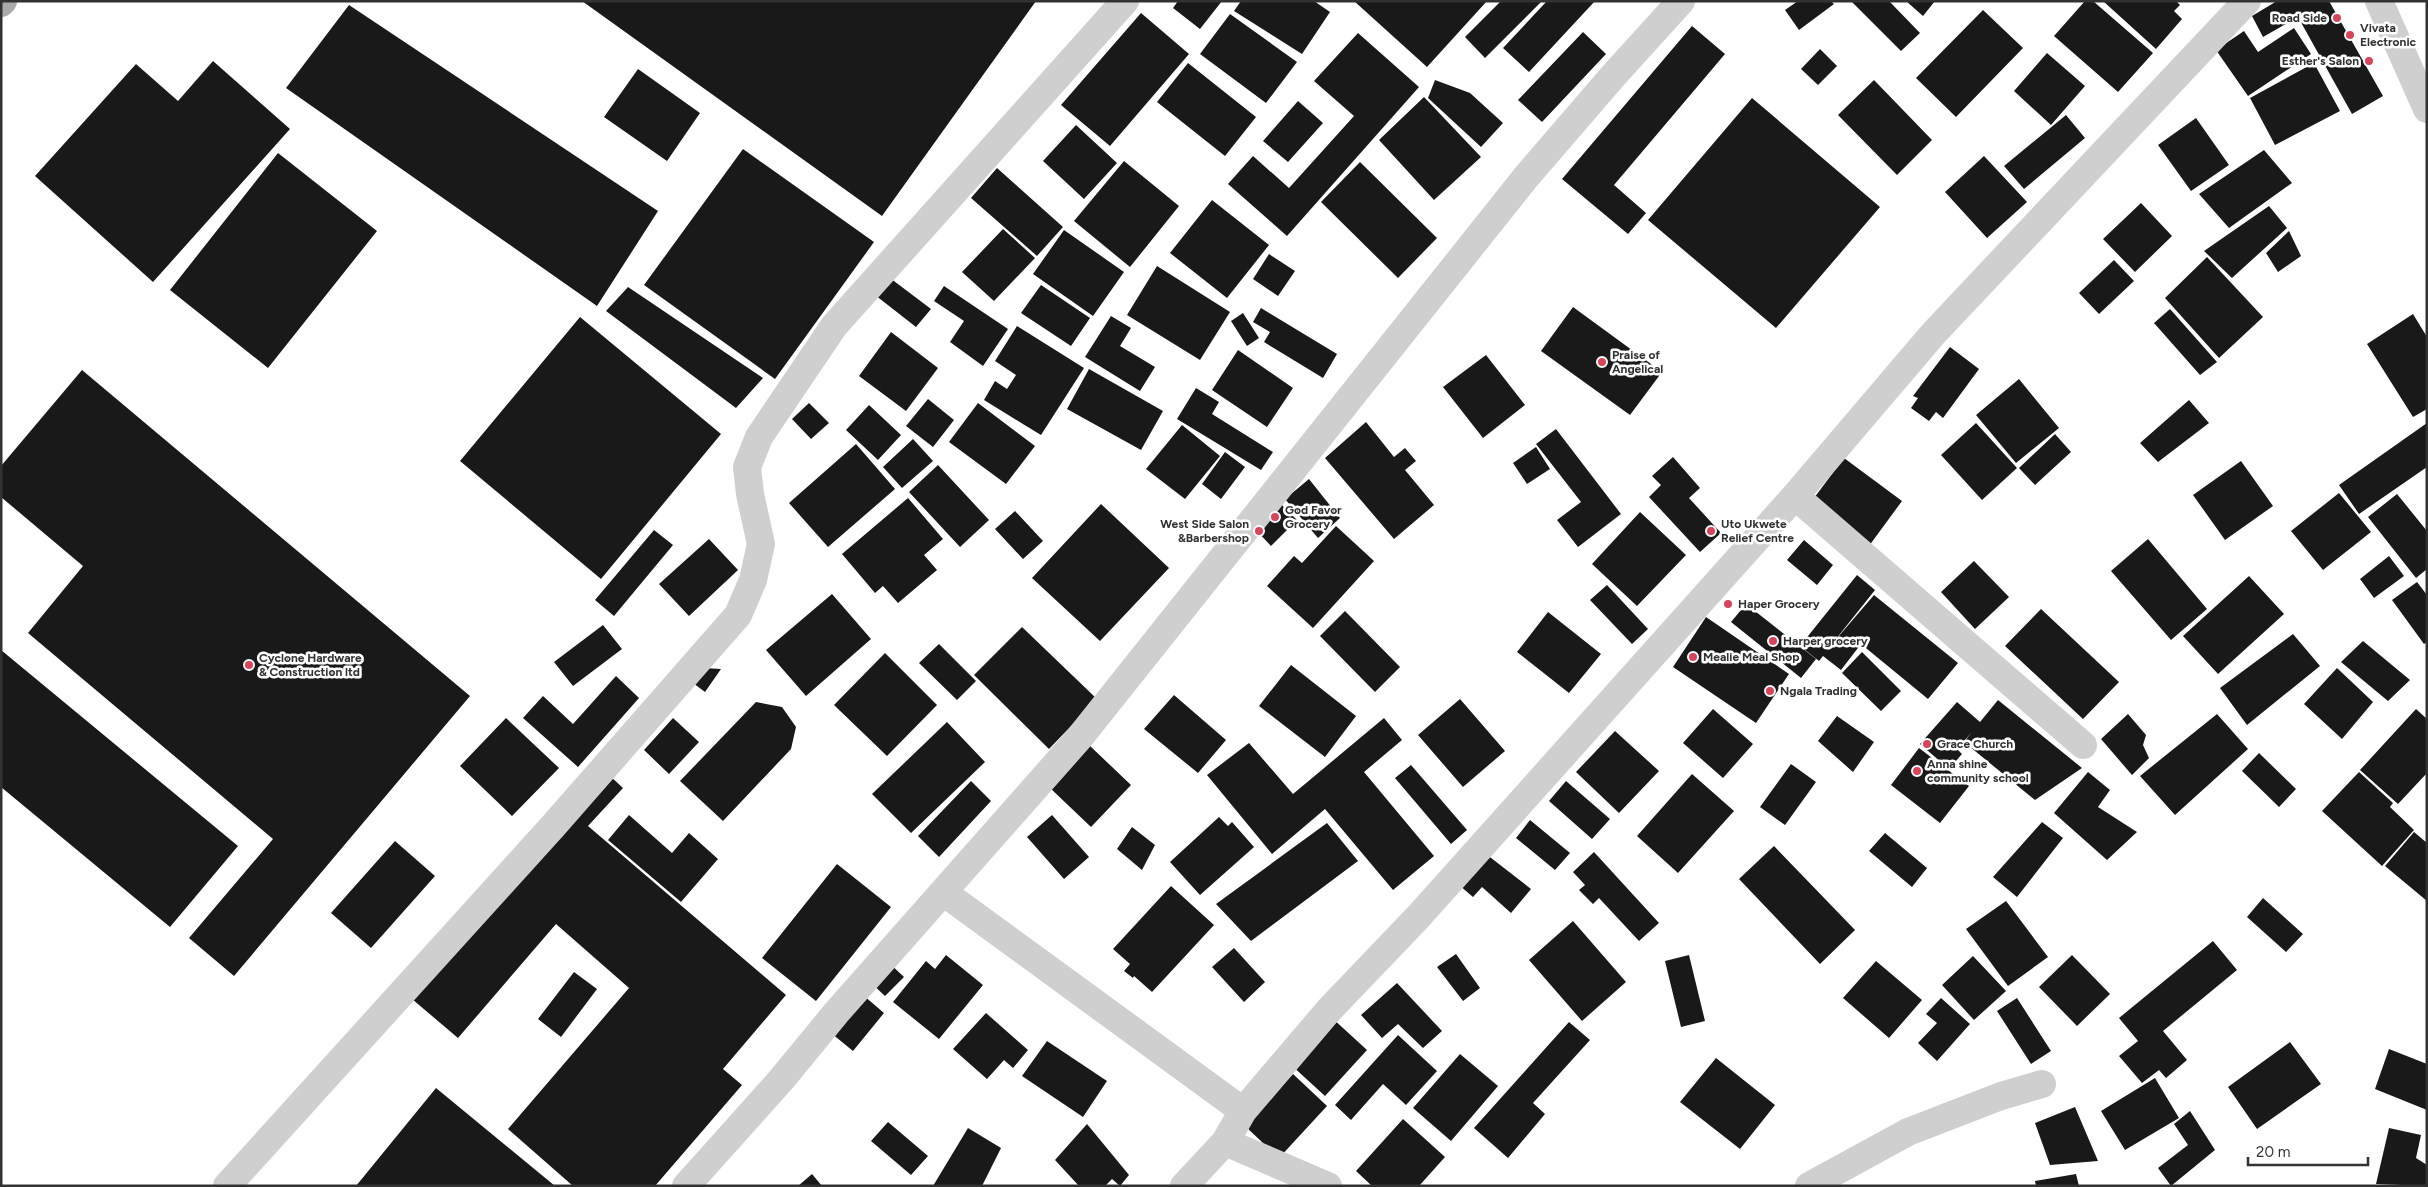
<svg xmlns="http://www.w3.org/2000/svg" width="2428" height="1187" viewBox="0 0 2428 1187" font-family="Figtree,sans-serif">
<rect width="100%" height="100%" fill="#fff"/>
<path fill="#191919" d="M582 1H1036L882 216Z
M1178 1H1222L1200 29 1173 8Z
M1241 1H1314L1330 12 1302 54 1234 11Z
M1354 1H1487L1427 67Z
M1501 1H1542L1485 58 1465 37Z
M1547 1H1595L1529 72 1503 48Z
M1798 1H1831L1834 4 1799 30 1785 10Z
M1851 1H1889L1920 33 1901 51Z
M1906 1H1935L1923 16Z
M2085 1H2093L2153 53 2118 92 2054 36Z
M2103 1H2176L2180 5 2174 11 2182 19 2156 49Z
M2277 1H2329L2383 96 2352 114 2298 17 2263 37 2252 16Z
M349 5 658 211 597 306 286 88Z
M1983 10 2023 48 1956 117 1916 78Z
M1141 13 1189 54 1110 146 1061 105Z
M1230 14 1297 62 1266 103 1200 54Z
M1692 26 1725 54 1614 185 1646 213 1628 234 1562 179Z
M2294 28 2311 54 2248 96 2216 50 2244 31 2258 52Z
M1583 32 1606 54 1542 122 1518 100Z
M1358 33 1419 87 1287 236 1228 184 1253 156 1289 188 1354 116 1314 81Z
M1820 49 1837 66 1818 85 1801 69Z
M2047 53 2085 86 2051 125 2014 91Z
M213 61 290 129 153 282 35 176 136 64 178 101Z
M1188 63 1256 117 1225 156 1157 102Z
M2314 63 2340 111 2275 145 2250 98Z
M638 69 700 113 667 161 604 117Z
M1435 80 1470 93 1503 123 1481 147 1428 98Z
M1874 80 1932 140 1897 175 1838 115Z
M1424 97 1481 157 1434 200 1379 140Z
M1752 98 1880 207 1776 328 1648 220Z
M1298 101 1323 123 1288 162 1263 141Z
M2066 115 2085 138 2024 189 2004 166Z
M2196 118 2229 165 2191 191 2158 145Z
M1076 125 1117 163 1084 199 1043 161Z
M743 149 874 242 775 379 644 285Z
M2264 150 2292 183 2229 228 2199 194Z
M278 153 377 231 268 368 170 290Z
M1984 156 2027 202 1987 238 1945 192Z
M1124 161 1179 206 1130 267 1074 221Z
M1360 162 1437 238 1398 278 1321 202Z
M997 168 1063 227 1037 256 971 198Z
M1212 200 1269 245 1227 298 1170 253Z
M2141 203 2172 236 2135 272 2103 239Z
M2269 206 2287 228 2232 278 2204 251Z
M1003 229 1035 258 994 301 962 272Z
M1064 230 1124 272 1093 316 1033 274Z
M2289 231 2301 256 2278 272 2266 253Z
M1269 254 1295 271 1278 296 1253 279Z
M2207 257 2263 317 2219 358 2165 298Z
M2114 260 2134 281 2099 314 2079 293Z
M1157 266 1230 312 1200 360 1127 315Z
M890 278 931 309 916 327 875 295Z
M1041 285 1090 318 1071 346 1021 313Z
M944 286 1008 329 983 366 950 342 964 321 934 301Z
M628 287 763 378 736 408 606 311Z
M1573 307 1662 372 1630 415 1541 351Z
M1261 308 1337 354 1323 378 1264 342 1270 332 1253 322Z
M2170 309 2217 362 2200 375 2154 323Z
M1243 313 1259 338 1247 346 1231 321Z
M2413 314 2427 337V409L2413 417 2367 344Z
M1111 316 1131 328 1120 346 1155 367 1140 391 1085 357Z
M580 317 721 434 601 579 460 461Z
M1017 326 1084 368 1041 435 984 400 995 381 1007 389 1016 375 995 361Z
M891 332 938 368 906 411 859 376Z
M1950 347 1979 369 1943 418 1936 412 1929 421 1911 408 1918 398 1913 396Z
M1238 350 1293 388 1267 427 1212 390Z
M1486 355 1525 405 1483 438 1443 387Z
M1089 369 1163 411 1141 450 1067 409Z
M82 370 470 696 234 976 189 938 273 839 28 633 83 566 1 497V466Z
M2019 379 2059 428 2016 463 1976 415Z
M1196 388 1219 402 1212 414 1273 452 1261 470 1177 419Z
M928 399 954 420 933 447 906 426Z
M2189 400 2209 423 2158 462 2140 443Z
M809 403 829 423 811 439 792 419Z
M978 403 1035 446 1006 484 949 442Z
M869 405 901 435 878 460 846 430Z
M1366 422 1394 457 1405 448 1416 461 1405 470 1434 505 1394 539 1325 458Z
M1976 423 2017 468 1982 500 1941 455Z
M2427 423V467L2359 514 2339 485Z
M1182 425 1220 456 1185 499 1146 469Z
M1556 429 1621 514 1578 547 1557 520 1581 502 1536 444Z
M2055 434 2071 452 2035 485 2019 468Z
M913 439 933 461 902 488 883 467Z
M856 444 895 489 828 547 789 503Z
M1536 447 1550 469 1527 484 1513 463Z
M1225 452 1245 467 1221 499 1202 484Z
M1673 457 1700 488 1689 498 1721 533 1700 552 1649 497 1661 485 1652 476Z
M1844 458 1902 501 1869 546 1811 502Z
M2241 461 2273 506 2225 540 2193 495Z
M938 465 989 520 960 547 909 492Z
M1309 479 1340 518 1318 538 1285 499Z
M2339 493 2371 532 2323 570 2291 531Z
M2397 494 2427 531V569L2416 578 2368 517Z
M908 498 943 539 924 555 937 570 898 603 883 586 875 593 842 554Z
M1101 504 1169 568 1100 641 1032 578Z
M1281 504 1297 520 1271 546 1255 529Z
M1015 511 1043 541 1023 559 995 529Z
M1640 512 1686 555 1637 606 1592 564Z
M1336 526 1374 561 1313 628 1267 586 1294 556 1302 563Z
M654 530 673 545 614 616 595 600Z
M709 539 738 570 689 616 659 584Z
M2148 539 2207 609 2171 640 2111 571Z
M1804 540 1833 565 1817 585 1787 560Z
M2389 556 2404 576 2374 598 2360 579Z
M1974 561 2009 597 1975 629 1941 592Z
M1857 575 1875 590 1832 644 1874 595 1958 663 1928 699 1861 644 1841 670 1823 656 1819 661 1800 646Z
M2249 576 2284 614 2218 674 2183 636Z
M2417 582 2427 595V642L2424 644 2392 600Z
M1607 585 1648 629 1632 644 1590 600Z
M832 594 871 639 806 696 766 650Z
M1746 604 1816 659 1801 678 1731 622Z
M2041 609 2119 682 2083 719 2005 646Z
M1345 611 1400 667 1375 692 1320 636Z
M1548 612 1601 654 1569 693 1517 652Z
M1706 617 1789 674 1756 723 1673 667Z
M603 625 622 649 573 686 554 662Z
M1022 627 1097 699 1049 749 974 675Z
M2293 634 2320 666 2247 725 2220 688Z
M2363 641 2410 680 2388 701 2341 662Z
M939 644 976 681 957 700 919 663Z
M1 650 238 846 170 927 1 787Z
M1862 652 1901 691 1881 711 1842 673Z
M885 653 937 705 887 756 834 705Z
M1291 665 1356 716 1325 757 1259 706Z
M704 668 721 669 705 692 693 683Z
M2337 668 2373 702 2342 739 2304 704Z
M616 676 639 698 578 767 523 718 543 696 573 724Z
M1174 695 1226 740 1198 773 1144 729Z
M1460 699 1505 751 1463 787 1418 735Z
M1998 700 2082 768 2035 800 1964 742 1972 732 1957 749 1962 754 1949 769 1920 744 1957 702 1980 722Z
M756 702 782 707 796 727 791 749 723 821 680 781Z
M1713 709 1753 744 1723 778 1683 743Z
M2416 709 2427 719V773L2398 804 2360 770Z
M2128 714 2146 735 2143 745 2149 758 2132 775 2101 739Z
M2217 714 2248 749 2175 815 2140 776Z
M1837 716 1874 742 1853 772 1818 741Z
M506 718 559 768 512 816 460 766Z
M673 718 699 742 669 774 644 750Z
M1384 718 1402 740 1364 772 1434 856 1393 890 1325 809 1272 854 1207 775 1249 743 1293 794Z
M947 722 985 762 911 833 872 794Z
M1615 731 1659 771 1619 813 1576 772Z
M1089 745 1131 785 1091 827 1049 787Z
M1919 748 1969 786 1940 823 1891 785Z
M2259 753 2296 789 2279 807 2242 771Z
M1791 764 1816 782 1785 825 1760 807Z
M1411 765 1467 830 1451 844 1395 778Z
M2088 772 2110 790 2098 807 2137 832 2107 860 2054 813Z
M2359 772 2393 803 2390 807 2414 830 2382 866 2322 811Z
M1692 774 1734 811 1678 873 1637 836Z
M609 775 623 788 588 826 786 995 723 1069 742 1085 655 1186H573L508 1129 629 988 556 924 458 1038 412 999Z
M971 781 991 801 939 857 918 836Z
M1566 781 1610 819 1592 839 1549 801Z
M629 815 672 853 689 833 718 859 681 902 608 840Z
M1052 815 1089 857 1064 879 1027 837Z
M1219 817 1228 826 1232 822 1254 847 1200 895 1170 862Z
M1530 820 1570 853 1555 870 1516 838Z
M2042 822 2063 838 2017 897 1993 877Z
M1327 823 1358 861 1251 941 1216 904Z
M1132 827 1155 845 1142 870 1117 849Z
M2414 832 2427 843V901L2385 866Z
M1885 833 1927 868 1912 887 1869 851Z
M395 841 435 876 371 948 331 913Z
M1774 846 1855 930 1820 964 1739 879Z
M1594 852 1659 923 1639 941 1599 898 1593 904 1579 890 1585 885 1573 872Z
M1486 854 1531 889 1511 913 1482 887 1473 897 1459 885Z
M837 864 891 907 816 1001 762 958Z
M1171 886 1214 925 1152 992 1134 976 1133 978 1124 971 1130 964 1113 949Z
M2263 898 2303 934 2286 952 2247 917Z
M2006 901 2048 957 2008 986 1966 929Z
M1573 921 1626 982 1582 1021 1529 960Z
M2213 941 2237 970 2163 1031 2187 1060 2166 1078 2159 1070 2142 1083 2119 1056 2138 1041 2119 1018Z
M1234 948 1265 982 1244 1002 1212 967Z
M1456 954 1480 988 1463 1001 1437 967Z
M946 955 983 985 939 1039 893 1002 926 961 935 969Z
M1689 955 1705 1021 1681 1027 1665 961Z
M2072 955 2110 994 2077 1026 2039 987Z
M1973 956 2006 991 1974 1020 1942 985Z
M887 961 904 977 885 996 869 981Z
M1876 961 1922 1000 1889 1038 1843 998Z
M574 972 597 989 561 1037 538 1019Z
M1397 983 1442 1031 1423 1048 1398 1024 1382 1038 1361 1015Z
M863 995 884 1013 853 1051 831 1033Z
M1941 998 1970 1024 1937 1061 1918 1043 1937 1023 1926 1014Z
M2017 998 2051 1051 2031 1064 1997 1011Z
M986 1013 1028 1050 1013 1068 1004 1060 987 1079 953 1049Z
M1331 1017 1367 1050 1325 1096 1289 1063Z
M1569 1022 1590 1040 1533 1103 1545 1114 1508 1158 1474 1128Z
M1398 1035 1437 1071 1406 1105 1383 1084 1351 1120 1335 1105Z
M1047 1041 1107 1081 1083 1117 1022 1076Z
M2290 1042 2321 1084 2257 1129 2228 1087Z
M2389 1049 2427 1064V1110L2375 1089Z
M1460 1054 1498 1086 1451 1141 1413 1108Z
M1716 1058 1775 1105 1740 1149 1680 1102Z
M1293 1074 1327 1106 1279 1158 1245 1126Z
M2155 1078 2179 1118 2125 1150 2101 1111Z
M436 1088 555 1186H356Z
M2075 1107 2098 1161 2050 1165 2035 1123Z
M2190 1111 2215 1150 2171 1186 2158 1168 2188 1145 2174 1124Z
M1403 1119 1445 1157 1419 1186H1372L1356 1171Z
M888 1122 928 1156 911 1175 871 1141Z
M1087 1124 1129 1175 1120 1186 1112 1179 1105 1186H1079L1055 1160Z
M968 1128 1001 1148 982 1186H933Z
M2389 1128 2421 1135 2416 1158 2427 1165V1186L2376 1184Z
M812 1174 822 1186H798Z
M2076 1174 2079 1186H2036L2035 1181Z"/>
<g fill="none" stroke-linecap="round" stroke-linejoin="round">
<path stroke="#cfcfcf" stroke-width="28" d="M2379 1 2427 109
M1795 496 2083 745
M943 892 1243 1111
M227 1186 554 825 738 615 753 580 761 544 750 494 747 467 759 437 834 326 1125 1
M686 1186 781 1080 836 1013 1080 737 1526 177 1613 76 1681 1
M1184 1186 1225 1142
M1328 1186 1225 1142 1243 1111 1329 1010 1418 917 1795 496 1933 334 2247 1
M1809 1186 1908 1132 2001 1096 2042 1084"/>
<path stroke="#aaa" stroke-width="28" d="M1 3 3 1"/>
</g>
<g fill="#d7455b" stroke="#fff" stroke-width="2">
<circle cx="2337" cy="18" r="5"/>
<circle cx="2350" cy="35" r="5"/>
<circle cx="2369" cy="61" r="5"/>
<circle cx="1602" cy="362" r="5"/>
<circle cx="1275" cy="517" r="5"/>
<circle cx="1259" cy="531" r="5"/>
<circle cx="1711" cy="531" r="5"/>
<circle cx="1728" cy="604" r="5"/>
<circle cx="1773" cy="641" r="5"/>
<circle cx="1693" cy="657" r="5"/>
<circle cx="249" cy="665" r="5"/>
<circle cx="1770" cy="691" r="5"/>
<circle cx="1927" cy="744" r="5"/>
<circle cx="1917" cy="771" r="5"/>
</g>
<g text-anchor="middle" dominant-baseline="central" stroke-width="5" stroke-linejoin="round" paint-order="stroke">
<g font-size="12" font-weight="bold" fill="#323232" stroke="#fff" text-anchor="start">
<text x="2327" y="18" text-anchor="end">Road Side</text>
<text x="2360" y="28">Vivata<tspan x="2360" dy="14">Electronic</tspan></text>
<text x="2359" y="61" text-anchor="end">Esther's Salon</text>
<text x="1612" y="355">Praise of<tspan x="1612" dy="14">Angelical</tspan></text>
<text x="1285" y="510">God Favor<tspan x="1285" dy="14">Grocery</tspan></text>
<text x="1249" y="524" text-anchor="end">West Side Salon<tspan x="1249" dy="14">&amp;Barbershop</tspan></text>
<text x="1721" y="524">Uto Ukwete<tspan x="1721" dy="14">Relief Centre</tspan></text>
<text x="1738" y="604">Haper Grocery</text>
<text x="1783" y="641">Harper grocery</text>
<text x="1703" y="657">Mealie Meal Shop</text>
<text x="259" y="658">Cyclone Hardware<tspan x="259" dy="14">&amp; Construction ltd</tspan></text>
<text x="1780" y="691">Ngala Trading</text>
<text x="1937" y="744">Grace Church</text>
<text x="1927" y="764">Anna shine<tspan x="1927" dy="14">community school</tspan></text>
</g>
</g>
<rect width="2428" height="1187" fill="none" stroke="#323232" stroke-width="5"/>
<path d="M2248 1157v8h120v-8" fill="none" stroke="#323232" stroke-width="2.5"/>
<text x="2256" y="1157" font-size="15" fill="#323232" stroke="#ffffff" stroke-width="4" paint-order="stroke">20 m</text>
</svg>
